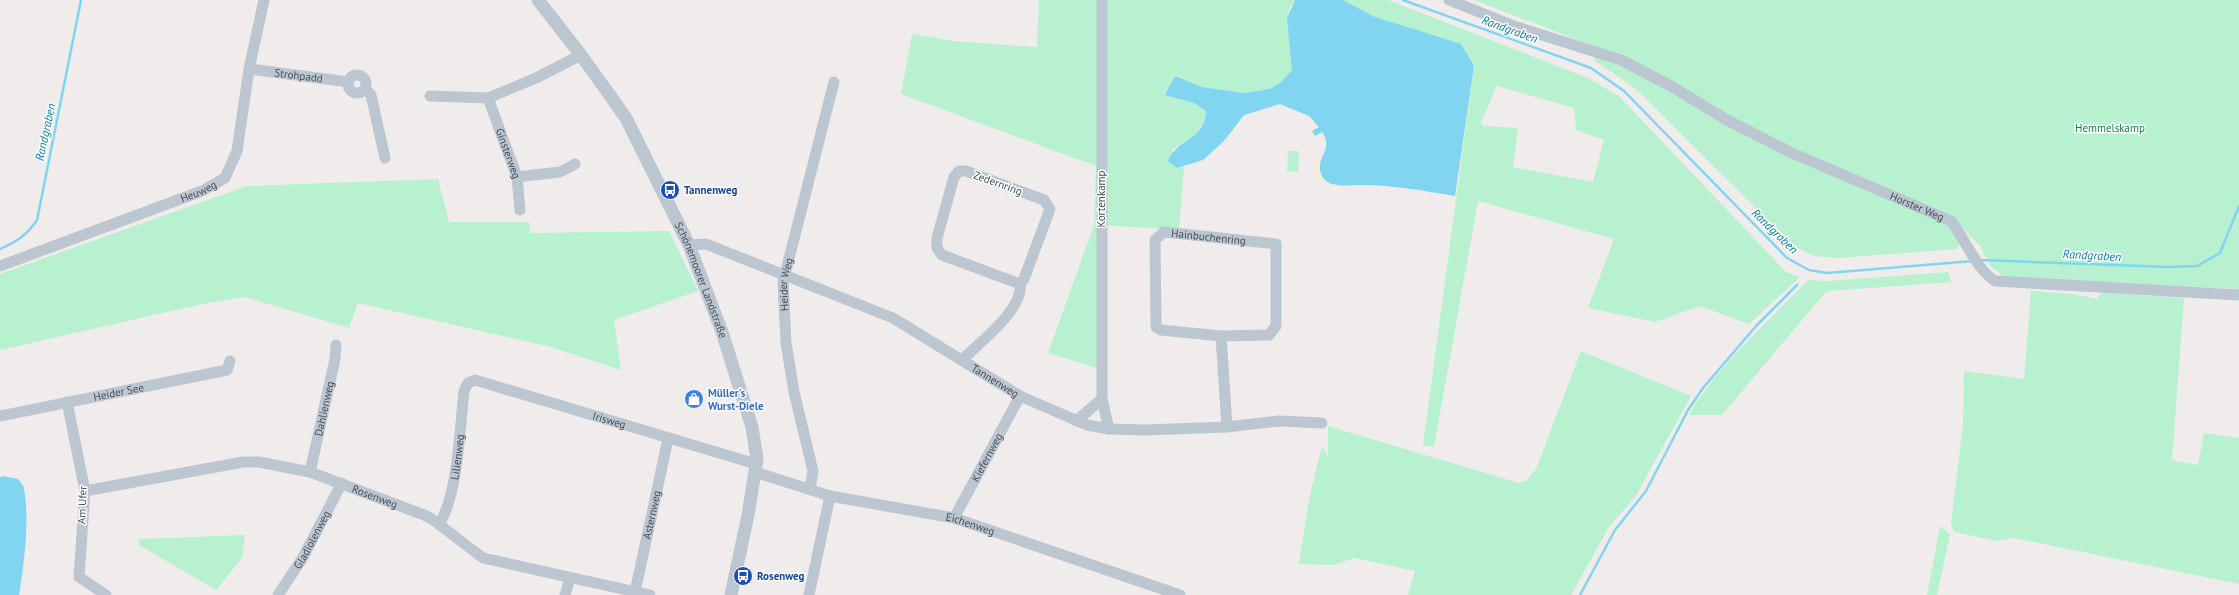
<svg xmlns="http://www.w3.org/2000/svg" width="2239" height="595" viewBox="0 0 2239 595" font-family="'PT Sans',sans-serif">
<rect width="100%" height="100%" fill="#f0ecec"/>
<path fill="#b7f1d0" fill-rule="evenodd" d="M1039 0H1295L1290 8 1292 70 1281 82 1270 89 1244 93 1202 87 1175 76 1166 95 1194 103 1206 111C1205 133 1189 139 1172 150L1177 168 1184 167 1179 230 1100 225 1097 368 1048 353 1094 225 1096 166 901 94 912 34 953 41 1037 47Z
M1343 0H1388L1588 78 1619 96 1786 272 1800 277 1749 324 1700 306 1655 322 1588 308 1614 239 1478 201 1434 447 1423 445 1474 66 1396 24 1375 17ZM1497 86 1574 108 1576 130 1604 140 1593 182 1513 167 1518 128 1482 126 1481 122Z
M1474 0H2239V289L2005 277 1990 266 1981 247 1953 218 1794 149 1598 48Z
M1596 55 1620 64 1948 225 1960 240 1958 249 1838 258 1814 256 1794 246 1636 89 1594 60Z
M1288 151H1299L1298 172 1287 171Z
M438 179 449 222H529L531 233 669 231 698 291 614 320 621 370 551 347 358 303 349 328 245 297 207 303 0 350V274L247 186Z
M1948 272 1951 282 1830 291 1824 294 1722 415H1689C1715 368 1770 320 1808 280L1828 281Z
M2031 291 2072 294 2097 299 2101 293 2184 298 2172 460 2198 465 2204 433 2239 438V584L2013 538 1997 541 1954 532 1951 523 1963 425 1964 371 2024 379Z
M1581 351 1691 396 1635 497 1609 527 1571 595H1408L1415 571 1355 558 1333 565 1299 564 1309 499 1322 446 1328 456V426L1519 483 1527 480 1536 469Z
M1940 526 1950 535 1937 595H1927Z
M245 535 242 558 216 590 139 545V539Z"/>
<path fill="#f2ecdb" d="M1317 155 1321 157 1320 171 1327 181 1324 184 1313 181 1314 162Z"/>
<path fill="#81d5f1" d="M1295 0H1343L1375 17 1461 44 1474 66 1455 196C1424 191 1394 185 1362 185 1351 185 1331 188 1324 179 1310 159 1336 151 1322 132L1315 136 1312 131 1319 127 1309 116 1280 104 1244 115 1224 141 1203 160 1177 168 1168 161C1178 137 1205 141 1206 111L1194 103 1165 95 1175 76 1202 87 1244 93 1270 89 1281 82 1292 70 1287 19Z
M3 476 18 479C20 482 24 485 24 489 30 521 24 563 19 595H0V477Z"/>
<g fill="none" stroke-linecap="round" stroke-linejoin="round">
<path stroke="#81d5f1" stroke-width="2.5" d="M1403 0 1591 68 1624 91 1787 258 1809 270 1827 273 1973 261
M0 249C16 242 27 235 37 220L81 0
M1980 260 2169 267 2197 266 2220 253 2239 206
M1580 595 1615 530 1646 491 1688 410 1703 388 1757 325 1797 285"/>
<g stroke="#bcc6d0" stroke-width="11">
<path d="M1102 0V399L1109 429"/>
<path id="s1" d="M1449 0 1514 26 1621 60 1669 85 1727 120 1792 153 1951 221C1965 239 1977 270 1995 281L2239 295"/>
<path id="s2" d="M249 69 349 82"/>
<circle cx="357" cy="84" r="9"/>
<path d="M365 89 371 95 385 158"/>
<path d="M430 96 488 98 536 78 581 55"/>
<path id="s3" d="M488 98 517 177 520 210"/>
<path d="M517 177 560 172 575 164"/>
<path id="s4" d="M689 245 706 244 893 318 1020 396 1087 425 1109 429 1145 430 1227 427 1279 421 1322 423"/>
<path id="s5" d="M0 266 202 191 225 178 237 151 249 69 264 0"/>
<path id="s6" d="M1221 336 1161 330 1156 327 1155 240 1164 232 1276 244V326L1269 335 1221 336 1227 427"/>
<path d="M963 359C980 342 1024 309 1020 284L1024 279 1050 209 1044 200 966 171H959L954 177 937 238V248L942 255 1020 284"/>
<path d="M67 402 85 491 79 577 106 595"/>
<path id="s7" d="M0 416 227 370 230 361"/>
<path d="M1076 421 1102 399"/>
<path id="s8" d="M310 472 335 359 336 345"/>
<path id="s9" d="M755 472 830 496 954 518 1180 595"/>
<path id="s10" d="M810 488 813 471 794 392 786 343 783 282 834 82"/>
<path id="s11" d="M85 491 243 462H259L310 472 424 515 432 519 483 558 650 595"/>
<path id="s12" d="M954 518 1020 396"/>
<path id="s13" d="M439 524C458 496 460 425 464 391L468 383 475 380 756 464"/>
<path id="s14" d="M635 592 668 439"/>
<path id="s15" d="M278 595 302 559 342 483"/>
<path d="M565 595 570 578"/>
<path d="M809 595 830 496"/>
</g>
<path stroke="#bcc6d0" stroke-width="13" id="s16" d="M538 0 581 55 626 118 689 245 722 332 752 427 757 459 748 515 731 595"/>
</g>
<defs>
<g id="bus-disc" transform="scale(1)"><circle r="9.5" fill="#1a4fb4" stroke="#fff"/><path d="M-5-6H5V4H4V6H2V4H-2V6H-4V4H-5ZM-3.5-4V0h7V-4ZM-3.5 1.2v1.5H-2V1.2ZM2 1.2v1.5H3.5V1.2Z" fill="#fff"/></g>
<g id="shop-disc" transform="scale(1)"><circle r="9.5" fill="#3f7fe0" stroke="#fff"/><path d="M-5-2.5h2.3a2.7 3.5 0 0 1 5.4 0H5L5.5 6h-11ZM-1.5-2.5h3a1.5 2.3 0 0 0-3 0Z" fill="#fff"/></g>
</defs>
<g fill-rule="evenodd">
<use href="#bus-disc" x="670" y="190"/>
<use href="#shop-disc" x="694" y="399"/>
<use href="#bus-disc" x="743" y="576"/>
</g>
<g text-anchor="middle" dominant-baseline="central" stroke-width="3" stroke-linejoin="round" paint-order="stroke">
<g font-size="11" fill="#444f5b" stroke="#fff">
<text stroke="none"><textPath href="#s2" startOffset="50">Strohpadd</textPath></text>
<text stroke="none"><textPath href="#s3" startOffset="59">Ginsterweg</textPath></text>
<text transform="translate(998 183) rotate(20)">Zedernring</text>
<text stroke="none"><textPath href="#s5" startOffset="212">Heuweg</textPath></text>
<text transform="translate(1101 199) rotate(-90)">Kortenkamp</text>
<text stroke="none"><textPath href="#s1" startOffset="513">Horster Weg</textPath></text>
<text stroke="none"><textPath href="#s6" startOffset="210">Hainbuchenring</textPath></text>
<text stroke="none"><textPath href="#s16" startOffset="326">Schönemoorer Landstraße</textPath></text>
<text stroke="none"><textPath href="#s10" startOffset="207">Heider Weg</textPath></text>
<text stroke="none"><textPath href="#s4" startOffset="338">Tannenweg</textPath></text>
<text stroke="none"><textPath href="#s7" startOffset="121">Heider See</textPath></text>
<text stroke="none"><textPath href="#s8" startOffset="65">Dahlienweg</textPath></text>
<text stroke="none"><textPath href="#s13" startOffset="293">Irisweg</textPath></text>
<text stroke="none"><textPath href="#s13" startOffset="70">Lilienweg</textPath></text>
<text stroke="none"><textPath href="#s12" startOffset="69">Kiefernweg</textPath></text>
<text stroke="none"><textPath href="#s11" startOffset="298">Rosenweg</textPath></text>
<text transform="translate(82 505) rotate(-88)">Am Ufer</text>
<text stroke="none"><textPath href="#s14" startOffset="79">Asternweg</textPath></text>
<text stroke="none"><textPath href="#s9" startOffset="222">Eichenweg</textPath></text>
<text stroke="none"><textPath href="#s15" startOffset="65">Gladiolenweg</textPath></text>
</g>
<g font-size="11" fill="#11804d" stroke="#fff">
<text x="2110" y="128">Hemmelskamp</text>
</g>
<g font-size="11" font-weight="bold" fill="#164399" stroke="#fff" text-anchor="start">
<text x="684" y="190">Tannenweg</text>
<text x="757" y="576">Rosenweg</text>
</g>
<g font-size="11" font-weight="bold" fill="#366cbe" stroke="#fff" text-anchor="start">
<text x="708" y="393">Müller's<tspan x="708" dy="13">Wurst-Diele</tspan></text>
</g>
<g font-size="12" font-style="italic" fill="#057da6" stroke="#fff">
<text transform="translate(1510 29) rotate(20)">Randgraben</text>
<text transform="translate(45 132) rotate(-78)">Randgraben</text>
<text transform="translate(1775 231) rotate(44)">Randgraben</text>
<text transform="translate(2092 255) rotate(3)">Randgraben</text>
</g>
</g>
</svg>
